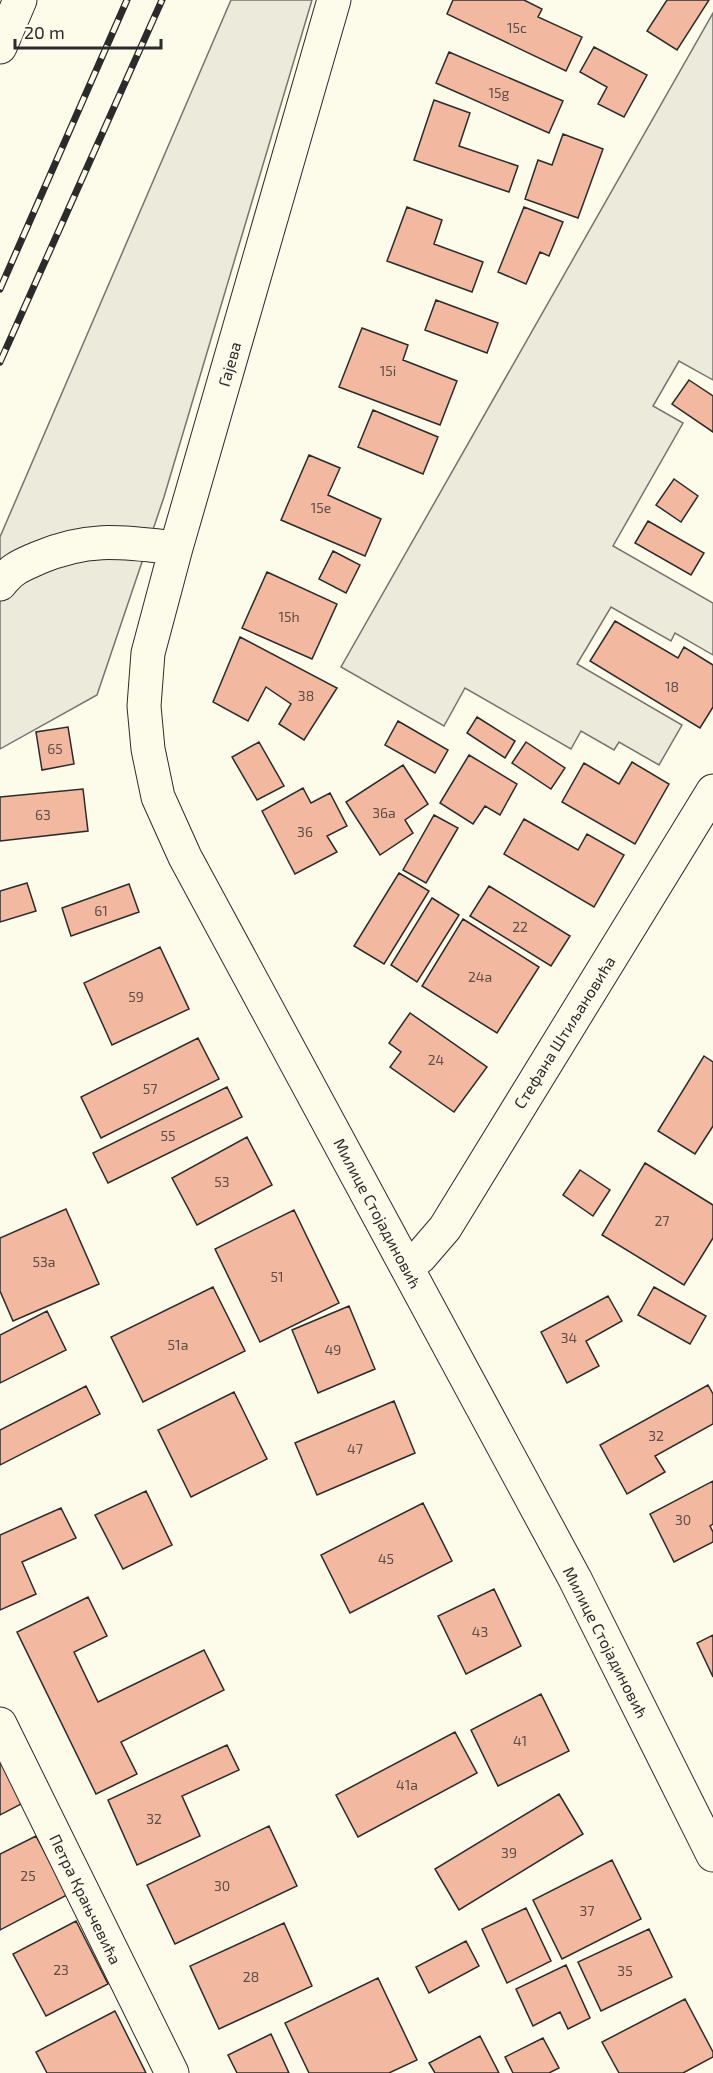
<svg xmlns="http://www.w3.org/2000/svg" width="713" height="2073" viewBox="0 0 713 2073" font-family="'Exo 2',sans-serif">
<rect width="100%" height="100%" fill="#fdfbea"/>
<path fill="#ecebdb" stroke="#74746e" stroke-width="1.5" d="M231 0H312L164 497 97 695 0 749V537Z
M713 13V380L679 361 653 406 683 423 613 546 713 603V655L675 633 671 641 611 607 577 664 682 725 659 765 619 742 614 750 581 731 571 749 465 688 444 726 341 667Z"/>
<path fill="#f2b8a0" stroke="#2b2b2b" stroke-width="1.5" d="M453 0H524L542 9 538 17 582 37 566 71 447 14Z
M667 0H709L677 50 647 31Z
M594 47 647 75 624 117 598 104 607 87 580 72Z
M449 52 563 101 549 133 436 83Z
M434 100 470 113 459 146 518 166 509 192 414 160Z
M563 134 603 149 578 218 525 199 538 160 552 165Z
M407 207 442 220 434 244 483 262 472 292 387 261Z
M524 207 563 222 549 256 540 252 526 284 498 272Z
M436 300 498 323 487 353 425 330Z
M362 328 408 345 403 360 457 381 440 425 339 387Z
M689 380 713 396V432L672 404Z
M373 410 438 437 423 474 358 447Z
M309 455 340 468 328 495 381 519 365 556 281 520Z
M674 479 698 496 681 522 656 505Z
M648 521 704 553 691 575 635 543Z
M333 551 360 565 346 593 319 579Z
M267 572 337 604 312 659 242 628Z
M615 621 678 658 684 647 713 665V707L700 728 590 661Z
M240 637 337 688 304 740 279 724 291 704 266 687 248 721 213 702Z
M477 717 515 741 505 758 467 733Z
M398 721 448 750 435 773 385 745Z
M68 727 74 764 42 770 36 732Z
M259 742 284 786 257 800 232 757Z
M526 742 565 768 551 789 512 763Z
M469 755 517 784 500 815 485 806 473 824 440 803Z
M632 762 669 784 635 844 562 802 584 763 619 784Z
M403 765 428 804 405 820 413 833 380 855 346 802Z
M303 788 311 803 330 793 347 826 327 836 337 852 295 874 262 811Z
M83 789 88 831 0 841V797Z
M434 815 458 828 426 883 403 870Z
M524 819 578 850 587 834 624 855 594 907 504 854Z
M399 873 429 891 384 964 354 946Z
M27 883 36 911 0 922V891Z
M129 884 139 912 71 936 62 908Z
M489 886 570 936 551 966 470 916Z
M432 898 459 915 417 982 391 965Z
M463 919 539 967 497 1033 422 986Z
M160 947 189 1009 112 1045 84 983Z
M410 1013 487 1067 454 1112 390 1067 401 1052 389 1043Z
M198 1038 219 1079 101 1138 81 1097Z
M704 1056 713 1062V1126L695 1154 658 1131Z
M227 1087 242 1117 108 1183 93 1153Z
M247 1137 272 1185 197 1225 172 1178Z
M645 1163 713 1205V1238L684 1285 602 1235Z
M580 1170 610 1190 593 1216 563 1195Z
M66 1209 99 1284 13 1321 0 1291V1238Z
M294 1210 339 1303 260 1342 215 1249Z
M213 1287 245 1351 143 1402 111 1337Z
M654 1287 706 1316 690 1344 638 1315Z
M608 1296 622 1321 586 1341 599 1366 567 1383 541 1332Z
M349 1306 375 1369 318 1393 292 1330Z
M47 1311 66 1350 0 1383V1335Z
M708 1385 713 1394V1424L655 1456 665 1472 627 1494 600 1445Z
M86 1386 100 1414 0 1465V1430Z
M234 1392 267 1459 191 1497 158 1430Z
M394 1401 415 1453 317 1495 295 1443Z
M713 1481V1524L710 1526 713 1532V1542L674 1562 650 1514Z
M146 1491 172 1545 123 1569 95 1515Z
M423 1503 452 1561 350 1613 321 1555Z
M61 1508 76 1538 22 1562 36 1594 0 1610V1535Z
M494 1589 521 1646 466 1674 438 1616Z
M88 1597 107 1636 74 1652 98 1702 204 1650 224 1690 121 1742 137 1774 96 1794 17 1632Z
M713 1635V1677L697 1643Z
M541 1694 569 1751 498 1786 471 1730Z
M455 1732 477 1773 358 1837 336 1795Z
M227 1745 239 1770 182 1796 200 1836 137 1865 108 1800Z
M0 1753 25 1802 0 1815Z
M559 1794 583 1834 459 1910 435 1869Z
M269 1826 297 1886 175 1944 147 1885Z
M36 1836 67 1895 0 1930V1854Z
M612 1860 641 1919 562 1959 533 1900Z
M526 1908 551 1961 507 1983 482 1929Z
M76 1921 108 1984 46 2016 13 1954Z
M284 1923 312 1986 219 2029 190 1966Z
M649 1929 672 1977 601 2011 578 1962Z
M466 1941 479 1966 429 1993 416 1967Z
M566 1965 590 2018 568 2029 560 2012 533 2026 516 1989Z
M378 1978 417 2060 389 2073H309L285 2023Z
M685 1999 713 2052V2057L683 2073H619L602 2042Z
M115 2011 146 2073H47L36 2052Z
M271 2034 289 2073H237L228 2055Z
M480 2036 499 2073H435L429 2063Z
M543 2038 559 2068 549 2073H513L505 2057Z"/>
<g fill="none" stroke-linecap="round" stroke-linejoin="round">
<g stroke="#2b2b2b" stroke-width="35">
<path id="minor" d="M334 0 176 548 148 653 144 706 148 749 158 797 185 857 575 1579 713 1855
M0 47 20 0
M0 584C13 568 20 566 38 558 89 536 123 542 176 548
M407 1267 420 1257 445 1228 713 791
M0 1724 172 2073"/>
</g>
<use href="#minor" stroke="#fdfbea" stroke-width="33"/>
<g stroke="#2b2b2b" stroke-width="7">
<path id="rail" d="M0 289 127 0
M0 362 162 0"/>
</g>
<use href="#rail" stroke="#fdfbea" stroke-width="4.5" stroke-dasharray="14" stroke-linecap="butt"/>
</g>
<g text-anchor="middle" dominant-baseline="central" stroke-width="4.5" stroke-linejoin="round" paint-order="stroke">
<g font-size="14" fill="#5d4e48">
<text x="517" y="27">15c</text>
<text x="499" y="92">15g</text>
<text x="388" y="370">15i</text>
<text x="321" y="507">15e</text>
<text x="289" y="616">15h</text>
<text x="672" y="686">18</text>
<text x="306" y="695">38</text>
<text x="55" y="748">65</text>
<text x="384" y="812">36a</text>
<text x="43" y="814">63</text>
<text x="305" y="831">36</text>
<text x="101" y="910">61</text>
<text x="520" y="926">22</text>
<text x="480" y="976">24a</text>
<text x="136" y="996">59</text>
<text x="436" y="1059">24</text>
<text x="150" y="1088">57</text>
<text x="168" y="1135">55</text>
<text x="222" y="1181">53</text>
<text x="662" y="1220">27</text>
<text x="44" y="1261">53a</text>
<text x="277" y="1276">51</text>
<text x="569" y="1337">34</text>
<text x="178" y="1344">51a</text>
<text x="333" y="1349">49</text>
<text x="656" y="1435">32</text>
<text x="355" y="1448">47</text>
<text x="683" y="1519">30</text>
<text x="386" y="1558">45</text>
<text x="480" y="1631">43</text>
<text x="520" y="1740">41</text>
<text x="407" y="1784">41a</text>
<text x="154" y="1818">32</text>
<text x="509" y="1852">39</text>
<text x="28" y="1875">25</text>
<text x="222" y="1885">30</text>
<text x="587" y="1910">37</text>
<text x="61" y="1969">23</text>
<text x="625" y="1970">35</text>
<text x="251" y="1976">28</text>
</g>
<g font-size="16" fill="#2b2b2b" stroke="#fdfbea">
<text transform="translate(229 364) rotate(-74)">Гајева</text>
<text transform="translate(564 1032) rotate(-58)">Стефана Штиљановића</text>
<text transform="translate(378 1213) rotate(62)">Милице Стојадиновић</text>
<text transform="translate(606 1642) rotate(63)">Милице Стојадиновић</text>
<text transform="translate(86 1899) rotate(64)">Петра Крањчевића</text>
</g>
</g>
<path d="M15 39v9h146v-9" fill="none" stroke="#2b2b2b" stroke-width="3"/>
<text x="24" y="39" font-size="18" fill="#2b2b2b" stroke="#fdfbea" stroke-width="4.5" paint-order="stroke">20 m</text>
</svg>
